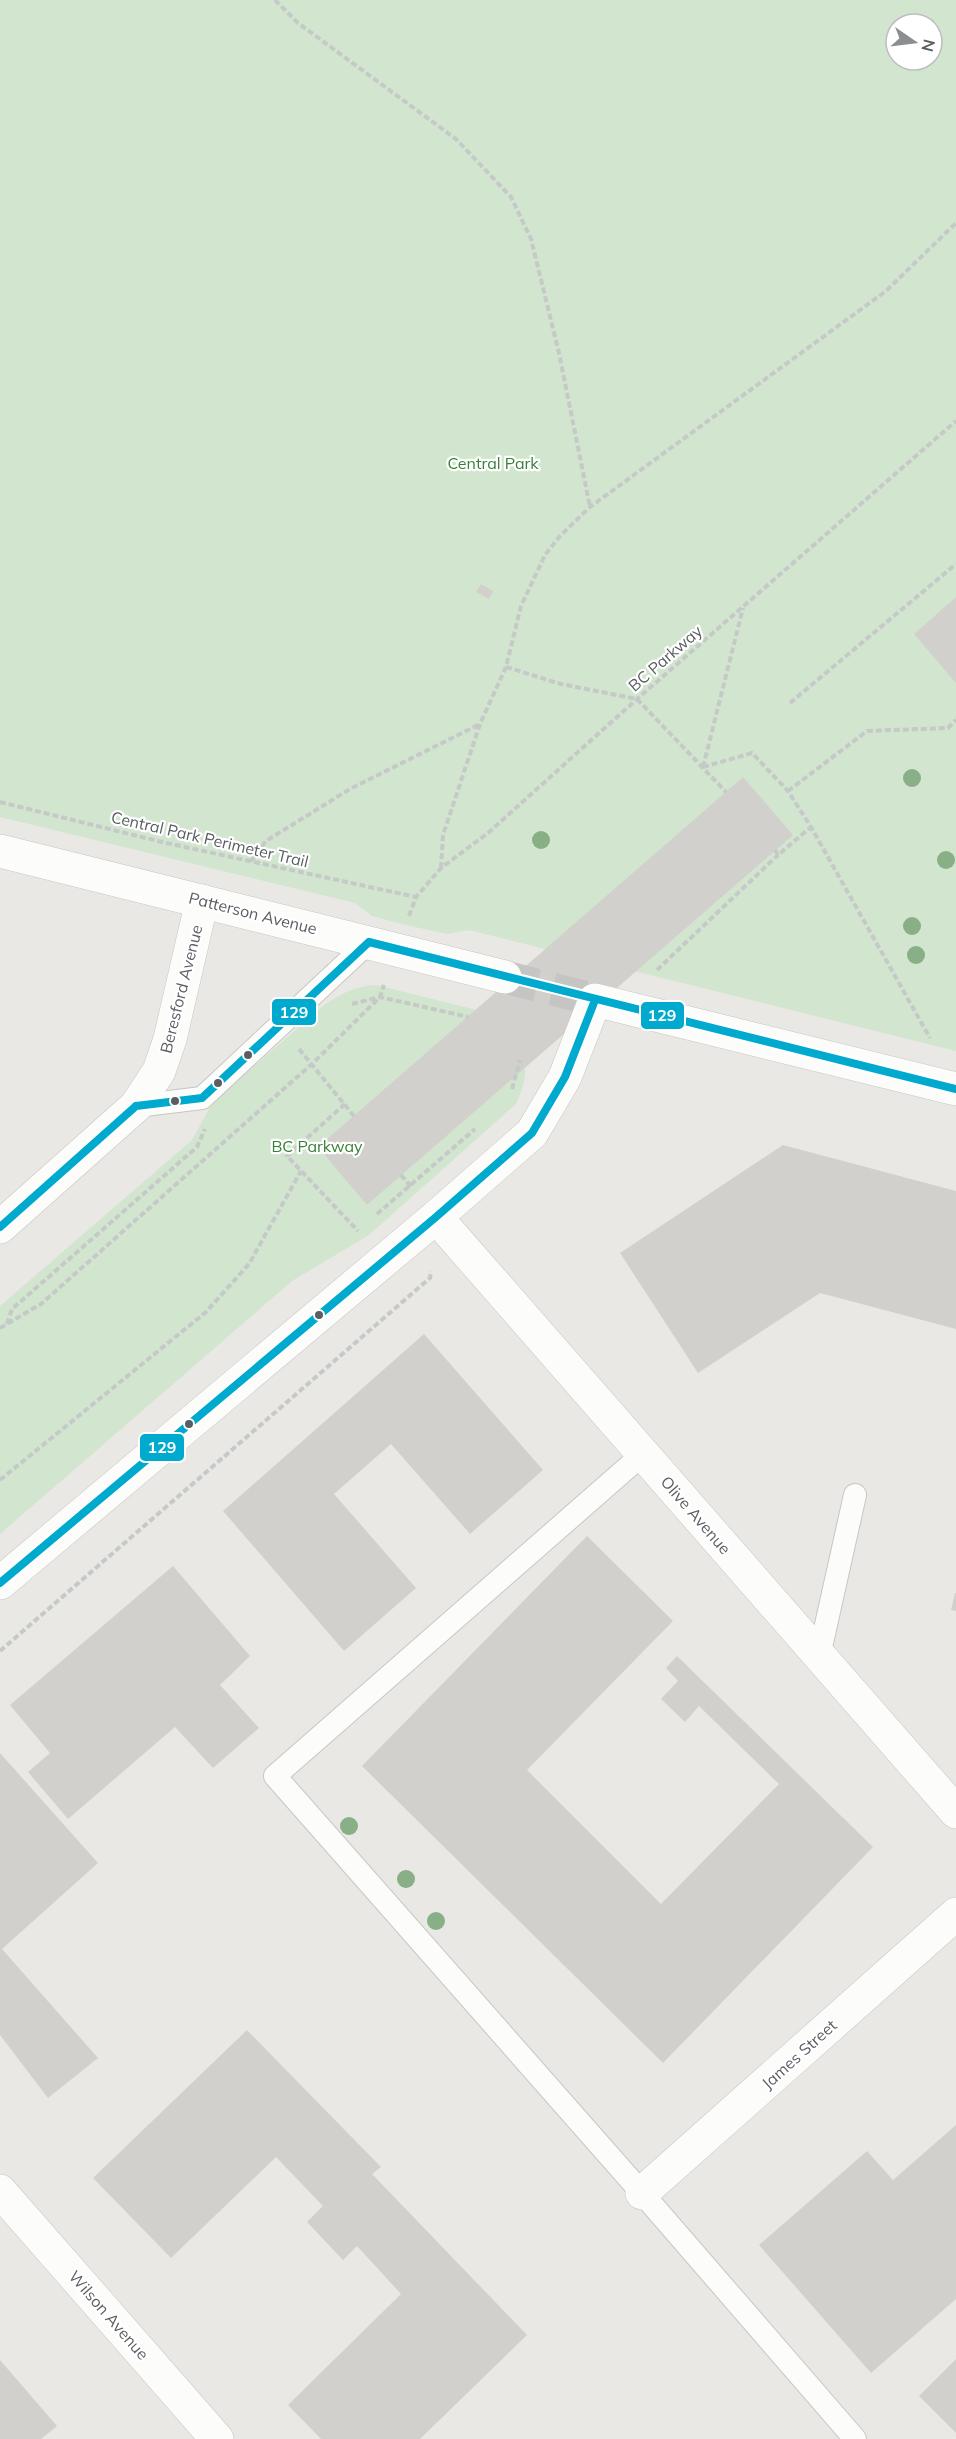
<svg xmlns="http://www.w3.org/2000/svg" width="956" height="2439" viewBox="0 0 956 2439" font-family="Mulish,sans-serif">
<rect width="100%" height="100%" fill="#e9e8e4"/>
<path fill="#d2e5cf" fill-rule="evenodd" d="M0 0H956V1051L469 930 447 934 406 925 372 916 355 903 0 817ZM896 24H932V60H896Z
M376 985 497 1015C520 1051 536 1061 516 1104L369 1235 292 1281 0 1534V1306L192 1140 213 1102 324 1005C341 994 355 986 376 985Z"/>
<path fill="#d1d0cd" d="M481 584 493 591 489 599 476 592Z
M956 597V683L914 634Z
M743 777 793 835 367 1205 318 1147Z
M783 1145 956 1191V1329L820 1293 698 1373 620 1253Z
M424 1334 543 1470 470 1534 391 1444 334 1494 416 1588 344 1651 223 1511Z
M587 1536 673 1621 527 1770 661 1904 779 1784 699 1706 685 1722 661 1699 678 1681 666 1668 677 1656 873 1847 663 2063 362 1766Z
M173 1566 250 1656 220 1685 259 1728 213 1768 175 1727 68 1819 28 1772 50 1753 10 1705Z
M955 1593H956V1611L951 1610Z
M0 1753 98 1863 2 1949 98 2058 48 2098 0 2035Z
M247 2030 381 2167 372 2174 527 2335 420 2439H321L288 2405 401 2294 357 2246 343 2260 307 2222 323 2206 276 2157 171 2258 93 2178Z
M956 2125V2299L871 2373 759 2245 867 2151 893 2180Z
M956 2359V2433L919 2396Z
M0 2360 57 2426 41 2439H0Z"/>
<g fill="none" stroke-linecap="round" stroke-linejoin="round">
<path stroke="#c5c5c3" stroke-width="33" stroke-dasharray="33 16" stroke-linecap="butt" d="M505 977 595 1000"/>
<g stroke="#c6c6c6" stroke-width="24">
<path id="lane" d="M136 1106 202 1098 369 942
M643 1454 275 1776 642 2193 855 2439
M819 1656 855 1495"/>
</g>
<g stroke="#c6c6c6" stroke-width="34">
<path id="street" d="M436 1217 956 1812
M0 1227 136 1106 159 1071 170 1039 202 901
M0 2191 217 2439
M642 2193 956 1914"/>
</g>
<g stroke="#c6c6c6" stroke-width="34">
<path id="secondary" d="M0 851 505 977
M0 1583 436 1217 532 1133 565 1077 595 1000 956 1089"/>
</g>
<path stroke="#c5c9c7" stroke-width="4" stroke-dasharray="6 3" stroke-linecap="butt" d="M275 0 298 23 456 139 511 197 531 239 559 353 590 507
M506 667 561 684 637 699 726 792
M790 703 956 564
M703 767 752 753 788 791 811 827 930 1038
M703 767 743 608
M788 791 867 731 948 728 956 720
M0 802 162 842 416 897
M775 850 778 855 811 827
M251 861 266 841 350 789 480 724
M441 868 443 835 480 724 506 667 521 606 545 555 560 536 590 507 886 291 956 223
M409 916 416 897 441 868 488 833 637 699 956 421
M657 970 778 855
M352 1004 380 997 468 1017
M299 1049 354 1116
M512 1089 520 1060
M345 1104 287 1156 358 1231
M401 1175 412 1188
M377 1214 475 1129
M7 1324 12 1309 197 1147 205 1129
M0 1328 41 1304 313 1063 380 997 384 985
M0 1480 206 1312 249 1264 301 1171
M0 1651 430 1278 431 1271"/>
<use href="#lane" stroke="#fcfcfb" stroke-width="22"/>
<use href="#street" stroke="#fcfcfb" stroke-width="33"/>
<use href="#secondary" stroke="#fcfcfb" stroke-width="33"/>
<g stroke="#fff" stroke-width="12">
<path id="bus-1" d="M369 942 956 1089
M136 1106 202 1098 369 942
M0 1227 136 1106
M0 1583 436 1217 532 1133 565 1077 595 1000"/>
</g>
<use href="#bus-1" stroke="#00a9ce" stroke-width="8"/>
</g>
<g fill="#88af86">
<circle cx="912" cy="778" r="9"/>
<circle cx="541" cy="840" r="9"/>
<circle cx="946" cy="860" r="9"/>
<circle cx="912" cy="926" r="9"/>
<circle cx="916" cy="955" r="9"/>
<circle cx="349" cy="1826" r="9"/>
<circle cx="406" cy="1879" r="9"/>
<circle cx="436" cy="1921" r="9"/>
</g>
<g fill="#5a5d61" stroke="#fff" stroke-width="2">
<circle cx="248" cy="1055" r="5"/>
<circle cx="218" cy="1083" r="5"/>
<circle cx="175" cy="1101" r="5"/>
<circle cx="319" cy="1315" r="5"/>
<circle cx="189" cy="1424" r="5"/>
</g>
<g text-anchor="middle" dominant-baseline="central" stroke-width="4.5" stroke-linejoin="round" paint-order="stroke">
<g font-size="16" fill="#398139" stroke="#fff">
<text x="493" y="463">Central Park</text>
<text x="317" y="1146">BC Parkway</text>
</g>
<g font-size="16" fill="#5a5d61" stroke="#fff">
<text transform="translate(665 658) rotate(-41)">BC Parkway</text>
<text transform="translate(210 839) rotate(13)">Central Park Perimeter Trail</text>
<text transform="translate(253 913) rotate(14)">Patterson Avenue</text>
<text transform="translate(181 989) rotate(-76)">Beresford Avenue</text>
<text transform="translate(696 1515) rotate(49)">Olive Avenue</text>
<text transform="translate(799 2054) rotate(-42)">James Street</text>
<text transform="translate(109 2315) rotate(49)">Wilson Avenue</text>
</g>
</g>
<g stroke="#fff" stroke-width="2">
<rect x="271" y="998" width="46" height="28" rx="6" fill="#00a9ce"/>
<rect x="640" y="1001" width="45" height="29" rx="6" fill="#00a9ce"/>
<rect x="139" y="1433" width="46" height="29" rx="6" fill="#00a9ce"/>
</g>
<g font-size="16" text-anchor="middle" font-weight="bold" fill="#fff">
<text x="294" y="1018">129</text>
<text x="662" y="1021">129</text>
<text x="162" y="1453">129</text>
</g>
<g transform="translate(914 42) rotate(104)"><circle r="28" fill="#ffffff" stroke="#bdbec0" stroke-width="1.5"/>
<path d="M0-4.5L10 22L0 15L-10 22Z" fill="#8c8e8f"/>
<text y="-9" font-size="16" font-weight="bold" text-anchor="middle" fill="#5a5d61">N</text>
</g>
</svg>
